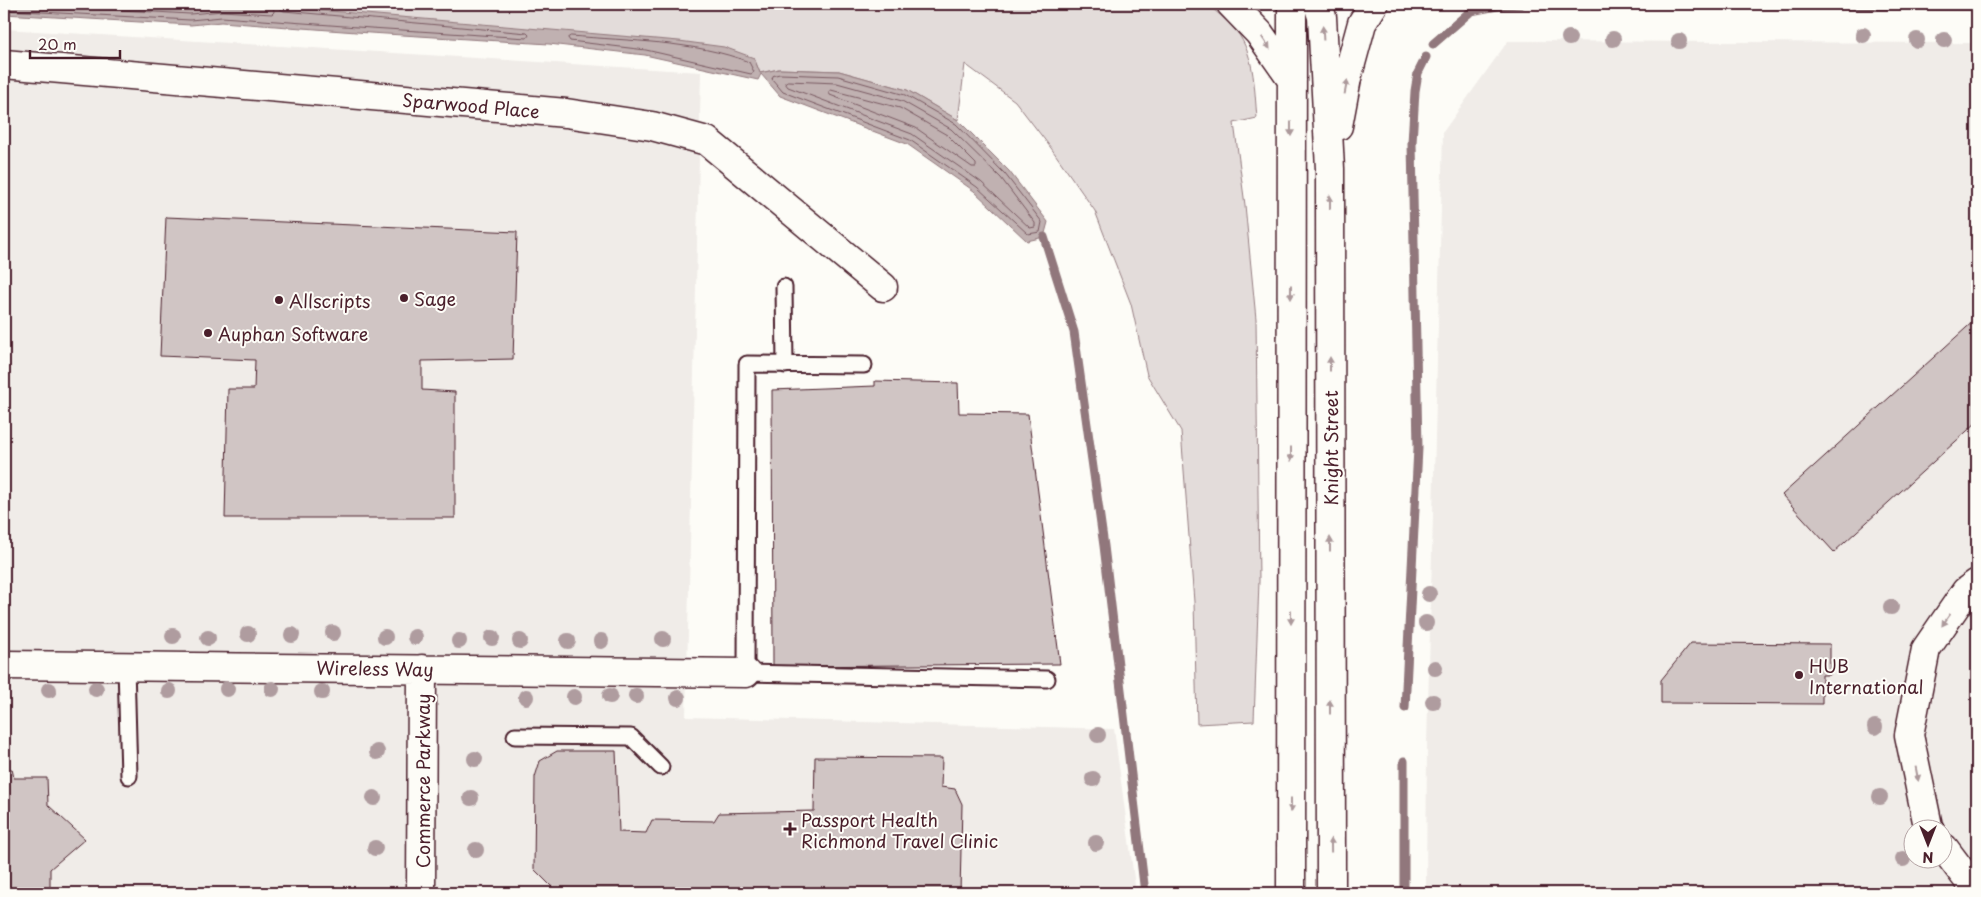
<svg xmlns="http://www.w3.org/2000/svg" width="1981" height="897" viewBox="0 0 1981 897" font-family="'Playpen Sans',sans-serif">
<rect width="100%" height="100%" fill="#fdfcf7"/>
<filter id="ink" filterUnits="userSpaceOnUse"><feTurbulence type="fractalNoise" baseFrequency=".02" numOctaves="2"/><feDisplacementMap in="SourceGraphic" scale="10" xChannelSelector="R" yChannelSelector="G"/><feConvolveMatrix kernelMatrix="1 2 1 2 8 2 1 2 1" color-interpolation-filters="sRGB"/></filter>
<g filter="url(#ink)">
<path fill="#f0ece8" fill-rule="evenodd" d="M4 29 701 72 686 717 1114 729 1136 893H4Z
M1508 41 1977 43V893H1426L1427 744 1443 132ZM1914 830H1944V860H1914Z"/>
<path fill="#e3dcda" stroke="#967e82" d="M249 4H1205L1208 5C1216 12 1225 18 1232 26 1255 50 1254 87 1257 118L1234 123 1245 205 1256 319 1259 581 1254 721 1197 724 1194 602 1181 431 1147 375 1131 304 1095 211 1051 148 1015 101 965 64 958 120 907 90 839 71 779 69 760 73 754 58Z"/>
<path fill="#c0b1b1" stroke="#91777b" d="M4 4H249L679 41 724 47 754 58 760 73 779 69 839 71 907 90 958 120 1009 171 1048 222 1044 237 1027 241 974 191 907 144 780 96 761 74 758 80 645 55 549 44 370 33 221 22 191 25 4 14Z"/>
<g fill="none" stroke-linecap="round" stroke-linejoin="round">
<path stroke="#795961" stroke-width="1" d="M15 4 190 14 222 11 272 14 274 12 273 4
M143 4 190 6 214 4
M4 10 190 20 222 17 371 28 527 38 529 35 527 33 284 11 280 9 279 4
M571 36C629 41 695 41 749 62L754 72 751 74 646 50 570 41 568 38Z
M780 74 838 76 905 95 956 124 1005 174 1042 222 1040 232 1028 234 977 187 910 140 783 92 772 79 773 76Z
M788 81 837 83 902 101 951 129 1001 178 1035 223V227L1030 228 981 182 912 134 788 87 785 83Z
M831 90 900 108 947 135 976 164V167H972L916 128 830 95 829 92Z"/>
<path stroke="#91777b" stroke-width="9" d="M1600 4 1977 6
M1433 44 1471 11 1502 5 1521 4
M1044 237 1074 332 1104 546 1145 893
M1405 708 1418 448 1412 143 1415 91 1418 73 1426 57
M1404 761V893"/>
</g>
<path fill="#d0c5c4" stroke="#4a1f2b" d="M166 217 517 232 513 359 422 361V390L455 392V518H225L228 389H254L255 360 160 356Z
M1977 318V422L1834 552 1782 495Z
M875 381 958 383 959 413 1028 414 1060 664 773 666 772 390 875 386Z
M1691 643 1830 644V675H1822V704L1661 703V680Z
M557 751H616L619 832 646 833 652 820 714 821 719 813 814 811 815 757 942 758 941 787 955 789 962 804 960 893H558L534 869 535 777 540 761Z
M4 769H12L14 778H47L48 805 85 839 50 869V893H4Z"/>
<g fill="none" stroke-linecap="round" stroke-linejoin="round">
<g stroke="#4a1f2b" stroke-width="19">
<path id="lane" d="M784 287 785 365
M864 365 747 364 746 673 1047 679
M126 666 129 776
M515 736 631 737 661 767"/>
</g>
<g stroke="#4a1f2b" stroke-width="31">
<path id="street" d="M4 64 566 113 652 126 707 141 883 287
M4 665 746 673
M1930 830 1928 826 1909 735 1926 649 1966 591 1977 583
M1944 848 1977 892
M421 893 422 669"/>
</g>
<g stroke="#4a1f2b" stroke-width="31">
<path id="highway" d="M1231 4 1259 33 1292 80
M1318 4 1322 17 1330 169 1331 893
M1338 126 1347 78 1362 23 1374 4
M1291 893 1292 4"/>
</g>
<use href="#lane" stroke="#fdfcf7" stroke-width="15"/>
<use href="#street" stroke="#fdfcf7" stroke-width="28"/>
<use href="#highway" stroke="#fdfcf7" stroke-width="28"/>
</g>
<g fill="#af9c9f">
<circle cx="1863" cy="35" r="8"/>
<circle cx="1569" cy="38" r="8"/>
<circle cx="1613" cy="39" r="8"/>
<circle cx="1917" cy="40" r="8"/>
<circle cx="1944" cy="40" r="8"/>
<circle cx="1679" cy="41" r="8"/>
<circle cx="1429" cy="594" r="8"/>
<circle cx="1891" cy="607" r="8"/>
<circle cx="1426" cy="623" r="8"/>
<circle cx="333" cy="633" r="8"/>
<circle cx="248" cy="634" r="8"/>
<circle cx="292" cy="635" r="8"/>
<circle cx="173" cy="636" r="8"/>
<circle cx="385" cy="637" r="8"/>
<circle cx="415" cy="637" r="8"/>
<circle cx="208" cy="638" r="8"/>
<circle cx="492" cy="638" r="8"/>
<circle cx="663" cy="639" r="8"/>
<circle cx="459" cy="641" r="8"/>
<circle cx="520" cy="641" r="8"/>
<circle cx="568" cy="641" r="8"/>
<circle cx="601" cy="641" r="8"/>
<circle cx="1435" cy="668" r="8"/>
<circle cx="96" cy="689" r="8"/>
<circle cx="227" cy="689" r="8"/>
<circle cx="272" cy="689" r="8"/>
<circle cx="49" cy="690" r="8"/>
<circle cx="169" cy="691" r="8"/>
<circle cx="322" cy="692" r="8"/>
<circle cx="610" cy="696" r="8"/>
<circle cx="636" cy="696" r="8"/>
<circle cx="526" cy="697" r="8"/>
<circle cx="574" cy="697" r="8"/>
<circle cx="678" cy="698" r="8"/>
<circle cx="1433" cy="702" r="8"/>
<circle cx="1875" cy="727" r="8"/>
<circle cx="1098" cy="735" r="8"/>
<circle cx="377" cy="752" r="8"/>
<circle cx="475" cy="759" r="8"/>
<circle cx="1093" cy="779" r="8"/>
<circle cx="1880" cy="797" r="8"/>
<circle cx="374" cy="798" r="8"/>
<circle cx="471" cy="798" r="8"/>
<circle cx="1096" cy="843" r="8"/>
<circle cx="375" cy="848" r="8"/>
<circle cx="476" cy="850" r="8"/>
<circle cx="1903" cy="859" r="8"/>
</g>
<defs><path id="oneway-solid" d="M-6-.8H1V-3.2L6.5 0L1 3.2V.8H-6Z" transform="scale(1.25)"/></defs>
<g fill="#ac999b">
<use href="#oneway-solid" transform="translate(1323 33) rotate(-93)"/>
<use href="#oneway-solid" transform="translate(1266 43) rotate(56)"/>
<use href="#oneway-solid" transform="translate(1346 87) rotate(-79)"/>
<use href="#oneway-solid" transform="translate(1291 129) rotate(90)"/>
<use href="#oneway-solid" transform="translate(1330 202) rotate(-90)"/>
<use href="#oneway-solid" transform="translate(1291 292) rotate(90)"/>
<use href="#oneway-solid" transform="translate(1330 364) rotate(-90)"/>
<use href="#oneway-solid" transform="translate(1291 454) rotate(90)"/>
<use href="#oneway-solid" transform="translate(1330 544) rotate(-90)"/>
<use href="#oneway-solid" transform="translate(1291 617) rotate(90)"/>
<use href="#oneway-solid" transform="translate(1946 620) rotate(125)"/>
<use href="#oneway-solid" transform="translate(1330 707) rotate(-90)"/>
<use href="#oneway-solid" transform="translate(1917 774) rotate(79)"/>
<use href="#oneway-solid" transform="translate(1291 805) rotate(90)"/>
<use href="#oneway-solid" transform="translate(1331 845) rotate(-91)"/>
</g>
</g>
<g fill="#4a1f2b" stroke="#fdfcf7" stroke-width="2">
<circle cx="404" cy="298" r="5"/>
<circle cx="279" cy="300" r="5"/>
<circle cx="208" cy="333" r="5"/>
<circle cx="1799" cy="675" r="5"/>
<path d="M787.5 821.5h5v5h5v5h-5v5h-5v-5h-5v-5h5z"/>
</g>
<g text-anchor="middle" dominant-baseline="central" stroke-width="4" stroke-linejoin="round" paint-order="stroke">
<g font-size="18" fill="#4a1f2b" stroke="#fdfcf7">
<text transform="translate(471 105) rotate(5)">Sparwood Place</text>
<text transform="translate(1330 448) rotate(-90)">Knight Street</text>
<text transform="translate(375 668) rotate(1)">Wireless Way</text>
<text transform="translate(422 781) rotate(-90)">Commerce Parkway</text>
</g>
<g font-size="18" fill="#4a1f2b" stroke="#fdfcf7" text-anchor="start">
<text x="414" y="298">Sage</text>
<text x="289" y="300">Allscripts</text>
<text x="218" y="333">Auphan Software</text>
<text x="1809" y="665">HUB<tspan x="1809" dy="21">International</tspan></text>
<text x="801" y="819">Passport Health<tspan x="801" dy="21">Richmond Travel Clinic</tspan></text>
</g>
</g>
<rect width="1981" height="897" fill="none" stroke="#fdfcf7" stroke-width="20"/>
<rect x="10" y="10" width="1961" height="877" fill="none" stroke="#4a1f2b" stroke-width="2" filter="url(#ink)"/>
<g transform="translate(1928 844) rotate(180)"><circle r="24" fill="#fdfcf7" stroke="#b5a4a5"/>
<path d="M0-4L9 19L0 12L-9 19Z" fill="#4a1f2b"/>
<text y="-8" font-size="14" font-weight="bold" text-anchor="middle" fill="#4a1f2b">N</text>
</g>
<path d="M30 50v8h90v-8" fill="none" stroke="#4a1f2b" stroke-width="2.5"/>
<text x="38" y="50" font-size="15" fill="#4a1f2b" stroke="#fdfcf7" stroke-width="4" paint-order="stroke">20 m</text>
</svg>
